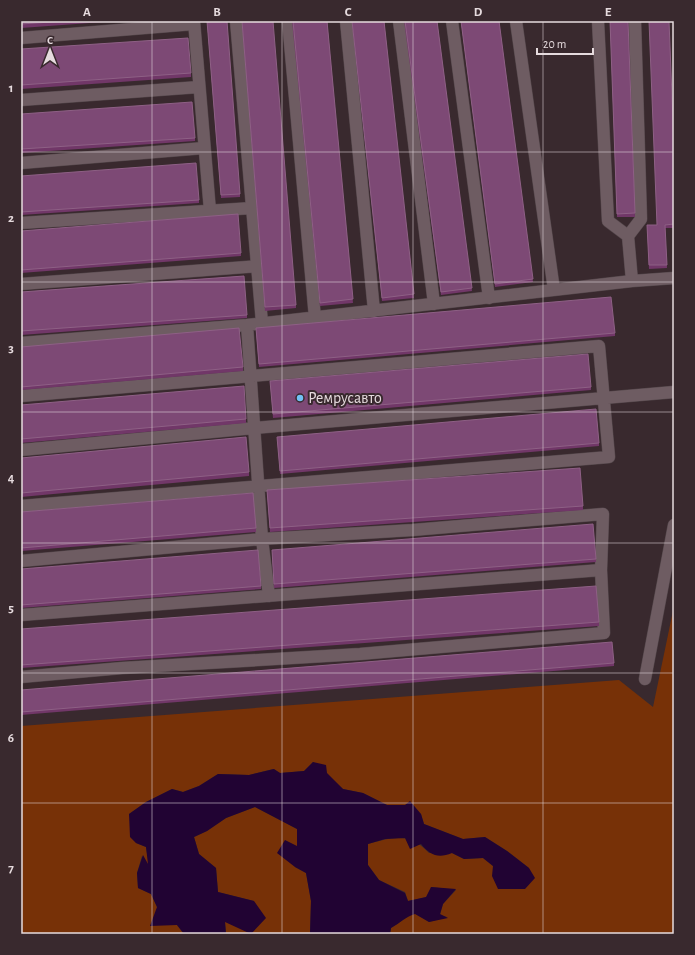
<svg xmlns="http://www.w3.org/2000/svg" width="695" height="955" viewBox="0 0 695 955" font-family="'Alegreya Sans',sans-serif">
<rect width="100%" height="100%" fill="#39292e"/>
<path fill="#773107" d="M674 606V934H390L391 928C400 923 405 917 415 913L429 922 447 917 440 915 443 904 456 890 432 887 427 897 408 901 405 892 379 880 368 865V844C393 837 410 832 429 853H452L464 859 483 858 493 866 529 868 507 851 485 837 463 839 424 824 421 814 405 805H387L363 793 343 789 313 762 304 771 280 773 273 769 249 775 218 774 199 786 183 792 172 789 146 802 129 814 136 843 146 847 149 866 142 856 137 873 138 888 151 894 157 907 177 925 184 934H21V726L619 680 653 707Z
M255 807 297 829V847L295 867 306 873 311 901 310 934H226L225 922 254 901 218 892 216 868 199 854 194 837 207 831 226 818Z"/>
<path fill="#210333" d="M313 762 326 765 327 773 343 789 363 793 387 805H405L410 801 421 814 424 824 463 839 485 837 507 851 529 868 535 878 525 889H498L492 876 493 866 483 858 464 859 452 853C438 859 430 855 421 844L410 849 405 838 385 839 368 844V865L379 880 405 893 408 901 426 897 431 887 456 889 443 904 440 914 448 918 429 922 415 914C405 917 400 923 391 928L390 934H310L311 901 306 873 295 867 277 853 285 840 297 846V829L255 807 226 818 207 831 194 837 199 854 216 868 218 892 254 901 266 918 251 934 225 922 226 934H184L177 925 150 926 157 907 151 894 138 888 137 873 143 855 148 864 146 847 136 843 130 837 129 814 146 802 172 789 183 792 199 786 218 774 249 775 274 769 280 773 304 771Z"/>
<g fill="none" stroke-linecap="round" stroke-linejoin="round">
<g stroke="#53464a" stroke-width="13">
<path id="minor" d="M194 21 210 211
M236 21 262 323
M288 21 315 318
M346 21 374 311
M399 21 434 304
M452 21 489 298
M516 21 554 290
M598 21 608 221 628 236
M21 38 194 24
M21 100 199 87
M21 163 204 148
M21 223 252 208
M632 281 628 236 641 219 635 21
M21 284 258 266
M247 325 632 281 674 278
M21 343 247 325 262 539 269 596
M21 396 599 346 609 457 21 506
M21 450 254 428 674 392
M21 561 262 539 413 530 603 514 601 570 604 633 360 654 122 668 21 677
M21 615 601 570
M645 679 674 525"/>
</g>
<use href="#minor" stroke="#6e5c62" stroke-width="12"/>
</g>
<path fill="#713768" d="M21 21H117L21 28Z
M207 21 240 194V197L221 198Z
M242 21 296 305V308L265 311Z
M292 21H327L353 303 320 306Z
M352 21H384L414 298 382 301Z
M404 21H437L472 291 441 295Z
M461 21H499L533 282 495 287Z
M610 21H628L635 217H617Z
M21 49 191 73V77L21 89Z
M21 114 195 138V141L21 153Z
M674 148V228H665L667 268 649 269 647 225H657Z
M21 176 199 200V203L21 215Z
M21 231 241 253V256L21 273Z
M21 292 247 315V318L21 335Z
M256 331 615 333V336L259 367Z
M21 347 243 367V371L21 390Z
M270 381 591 387V390L273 418Z
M21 405 246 419V423L21 443Z
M277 437 599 443V446L280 474Z
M21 458 249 472V476L21 497Z
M267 493 583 506V510L270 532Z
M21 512 256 528V532L21 551Z
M272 553 596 559V562L274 588Z
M21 569 261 586V589L21 608Z
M599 622V626L21 668V629Z
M614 663V666L21 715V690Z"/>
<path fill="#7d4975" stroke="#8e6085" d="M21 21H66L21 24Z
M207 21H227L240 194 221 195Z
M242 21H273L296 305 265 307Z
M293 21H327L353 299 320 303Z
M352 21H384L414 294 382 298Z
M405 21H437L472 288 441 292Z
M461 21H499L533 279 495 284Z
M610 21H628L635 213 617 214Z
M649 21H669L674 148V224L665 225 667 265H649L647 225H657Z
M188 38 191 73 21 85V49Z
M192 102 195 138 21 149V114Z
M196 163 199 200 21 212V176Z
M238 214 241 253 21 270V231Z
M244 276 247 315 21 331V292Z
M611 297 615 333 259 364 256 328Z
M239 328 243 367 21 387V347Z
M588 354 591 387 273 414 270 381Z
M244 386 246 419 21 439V405Z
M596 409 599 443 280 471 277 437Z
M246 437 249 472 21 493V458Z
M580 468 583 506 270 528 267 490Z
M253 493 256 528 21 548V512Z
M593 524 596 559 274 584 272 550Z
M258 550 261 586 21 605V569Z
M596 586 599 622 21 665V629Z
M612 642 614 663 21 712V690Z"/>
<path fill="none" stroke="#e6dbde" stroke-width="1" stroke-opacity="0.55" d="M152 21V934M282 21V934M413 21V934M543 21V934M21 152H674M21 282H674M21 412H674M21 543H674M21 673H674M21 803H674"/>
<circle fill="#71c1f5" stroke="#39292e" stroke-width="1.5" cx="300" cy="398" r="4"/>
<g text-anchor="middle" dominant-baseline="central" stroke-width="4" stroke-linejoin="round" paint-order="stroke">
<g font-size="16" fill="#e6dbde" stroke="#39292e" text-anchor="start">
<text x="308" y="398">Ремрусавто</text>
</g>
</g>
<rect width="695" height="955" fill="none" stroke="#39292e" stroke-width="44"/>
<g transform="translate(50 50)" stroke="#39292e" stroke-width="3" paint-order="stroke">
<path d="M0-3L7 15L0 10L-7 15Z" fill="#e6dbde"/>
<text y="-6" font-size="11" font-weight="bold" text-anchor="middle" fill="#e6dbde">С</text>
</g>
<path d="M537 48v6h56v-6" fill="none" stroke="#e6dbde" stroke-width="2"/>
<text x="543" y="48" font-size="12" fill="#e6dbde" stroke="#39292e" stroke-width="3" paint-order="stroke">20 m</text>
<rect x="22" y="22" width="651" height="911" fill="none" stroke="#e6dbde" stroke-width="1.5"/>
<g font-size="13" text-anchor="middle" font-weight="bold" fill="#e6dbde">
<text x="87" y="16">A</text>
<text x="217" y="16">B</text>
<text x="348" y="16">C</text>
<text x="478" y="16">D</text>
<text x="608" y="16">E</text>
<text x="11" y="92">1</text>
<text x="11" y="222">2</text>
<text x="11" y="352">3</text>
<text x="11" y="482">4</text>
<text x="11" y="612">5</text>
<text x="11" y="742">6</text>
<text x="11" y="872">7</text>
</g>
</svg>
